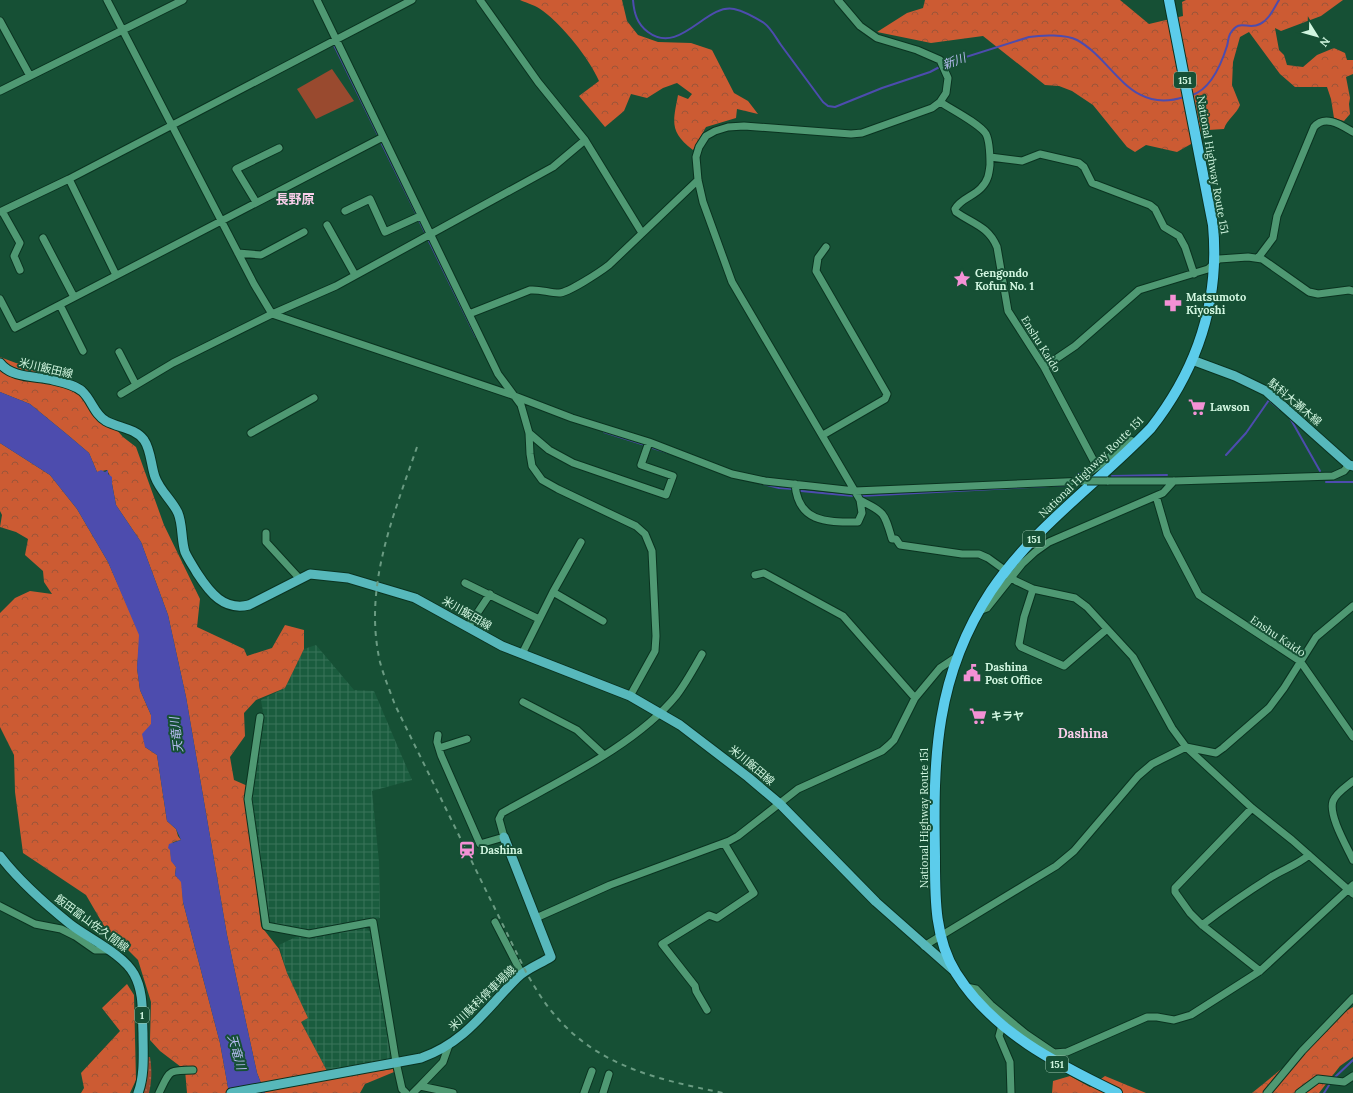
<svg xmlns="http://www.w3.org/2000/svg" width="1353" height="1093" viewBox="0 0 1353 1093" font-family="Lora,'Noto Sans JP',serif">
<defs>
<pattern id="industrial-grid" width="8" height="8" patternUnits="userSpaceOnUse"><rect width="8" height="8" fill="#1a5c3e"/><path d="M0 4h8M4 0v8" fill="none" stroke="#3a745a"/></pattern>
<pattern id="grass-dots" width="8" height="8" patternUnits="userSpaceOnUse"><rect width="8" height="8" fill="#994a2f"/><path d="M2 2h.1M6 6h.1" fill="none" stroke="#a6654d" stroke-width="1.8" stroke-linecap="round"/></pattern>
<pattern id="forest-crowns" width="20" height="18" patternUnits="userSpaceOnUse"><rect width="20" height="18" fill="#cc5b33"/><path d="M2 6a3 3 0 1 1 6 0M12 15a3 3 0 1 1 6 0" fill="none" stroke="#9b5539"/></pattern>
</defs>
<rect width="100%" height="100%" fill="#165035"/>
<path fill="url(#industrial-grid)" d="M316 645 354 690 374 691 412 780 372 791 379 862 380 918 307 931 268 922 251 801 264 717 261 700 285 688 304 649Z
M365 928 371 932 392 1056 390 1060 327 1071 301 1022 308 1018 287 973 279 945 298 936 314 938 318 936Z"/>
<path fill="url(#grass-dots)" d="M148 1057H150C152 1069 152 1081 149 1093H143L147 1078Z"/>
<path fill="url(#forest-crowns)" d="M520 0H622L627 21 638 35 658 42 691 43 712 50 734 93 748 101 758 114 737 109 736 118 706 127 693 150C669 132 673 122 678 95L688 99 692 94 677 83 663 88 647 98 631 94 624 111 605 127 579 96 599 81C589 58 563 26 543 11 537 6 527 3 520 0Z
M925 0H1120L1149 24 1183 16 1182 2 1186 0H1343L1321 16 1281 31 1275 28 1279 50 1284 55 1287 65 1303 67 1317 55 1334 48 1345 53 1347 60H1353V74L1346 77 1350 98 1349 104 1350 114 1344 121 1334 118 1331 99 1327 87H1295L1280 74 1249 32 1240 37 1233 62 1232 85 1240 105C1236 115 1227 119 1224 129L1208 130 1196 135 1191 144 1177 152 1146 145 1135 152 1127 147 1093 105 1072 91 1059 86 1045 85 983 36 931 43 877 32 907 13 923 8Z
M0 357 16 363 67 374 123 437 136 447 164 525 200 599 197 627 244 649 247 656 272 648 285 625 304 630V649L285 688 256 700 244 713 245 736 230 757 234 780 250 787 247 800 261 926 279 949 287 973 308 1018 301 1022 327 1071 326 1078 393 1069 394 1072 365 1084 360 1093H265L257 1073 227 935 186 697 168 615 141 542 116 505 111 478 107 470 97 472 89 453 69 436 30 404 0 392Z
M0 443 50 475 77 509 108 562 140 635 137 668 140 690 151 715V724L145 747 157 755 167 821 176 829 178 836 181 840 173 842C170 851 169 859 176 867L175 875 182 882 183 902 220 1043 229 1093H187L185 1070 160 1051 150 1040 151 1002 138 960 104 926 86 895 23 853 15 792 14 755 0 727V613L15 598 30 591 52 594 44 582 43 571 25 555 28 539 16 532 0 527 2 515 0 511Z
M127 984 134 995 136 1080 130 1093H81L84 1088 81 1073 120 1031 102 1008Z
M1353 1007V1057L1340 1066 1319 1093H1252L1322 1036 1346 1011Z
M1070 1076 1090 1087 1105 1076 1146 1093H1052L1053 1081Z"/>
<path fill="#994a2f" d="M332 69 354 101 316 119 297 89Z"/>
<path fill="#4d4cae" d="M0 392 30 404 69 436 89 453 97 472 101 470 105 472 108 470V474L112 477V484L116 505 141 542 168 615 186 697 227 935 257 1073 265 1093H229L220 1043 183 902 181 882 175 875 176 867 171 861 170 850 168 848 169 844 181 840 176 829 167 821 157 755 145 747 142 734 151 724V715L140 690 137 668 139 635 108 562 77 509 50 475 0 443Z"/>
<g fill="none" stroke-linecap="round" stroke-linejoin="round">
<path stroke="#4d4cae" stroke-width="2" d="M633 0C634 13 637 24 648 32 680 56 706 3 734 9 743 11 756 18 764 23 771 28 776 38 781 45 795 64 809 83 823 102L828 106 835 107 882 88 930 72 947 63 1029 37C1041 35 1066 34 1077 40 1114 60 1129 115 1184 97
M334 45 378 135
M1192 95C1211 89 1221 65 1227 46 1228 43 1228 38 1230 34 1240 17 1247 31 1260 24 1269 20 1274 8 1279 0
M381 142 416 213
M419 220 425 232
M429 241 476 337
M1290 418 1320 471
M604 432 645 445
M653 448 672 454
M1226 455 1246 433 1269 400 1279 409
M1075 476 1081 473
M1112 476 1167 475
M1326 482H1353
M759 483 779 488 793 489
M801 491 854 496
M860 496 1069 485
M1334 1078 1353 1060
M1324 1093 1331 1082"/>
<g stroke="#0a3320" stroke-width="9">
<path id="minor" d="M107 0 254 284 272 314 512 395 572 418 649 442 732 474 765 481 855 491 1087 481
M317 0 498 374 521 405 529 433 530 454 532 466 542 480 558 489 636 526 645 534 652 551 656 636 655 651 630 696
M480 0 538 82 585 140 642 233
M838 0 860 26 877 38 917 50 940 60 948 78 946 93 940 102 932 108 862 133 851 134 744 126 728 127 715 131 706 136 699 147 696 157 698 180 703 202 732 282 860 500C885 513 884 512 892 539H896L900 545 962 554H979L988 558 1006 571
M0 21 30 76
M0 91 183 0
M940 102C951 109 980 124 986 134 990 142 990 156 990 165 989 174 988 181 981 188 974 196 960 199 955 209L956 212C973 224 988 226 997 247L1008 311 1044 367 1097 467
M990 157 1022 161 1040 154 1079 163 1084 167 1092 183 1150 205 1155 209 1164 227 1179 236 1185 247 1194 274
M69 179 116 275
M256 202 236 169 279 148
M2 211 20 243 14 256 20 270
M345 211 370 199 385 232 420 216
M0 212 69 179 412 0
M327 225 355 275
M43 238 74 297
M238 253 261 255 304 232
M1258 258 1273 238 1277 216 1314 127C1325 114 1341 125 1353 132
M0 299 15 328 383 137
M60 305 83 351
M469 314 530 290C540 289 549 293 559 293 568 293 600 272 609 265L698 180
M119 352 136 385
M1044 367 1075 346 1139 290 1208 269 1219 259 1248 257 1262 259 1309 292 1318 294 1349 290 1353 291
M121 394 173 363 272 314 336 286 553 167 585 140
M251 433 314 398
M529 433 549 450 573 463 666 495 673 476 641 465 649 442
M823 435 885 399 887 394 816 271 818 258 826 247
M1077 481 1097 467 1130 440 1136 443
M1107 481H1174L1333 476 1344 471 1349 465
M795 484C798 523 827 522 858 522L862 513 860 500
M1156 496 1167 534 1199 595 1300 661 1353 737
M266 533V542L299 578
M1005 573 1016 581 1033 589 1075 598 1087 607 1133 657 1172 728 1186 747 1252 808 1292 840 1353 894
M755 575 764 573 843 616 915 698
M465 583 539 619
M1033 589 1024 617 1019 644 1021 647 1064 666 1107 629
M553 592 603 621
M979 611 987 608 1022 564 1035 552 1049 542 1156 496 1163 493 1174 481
M468 627 490 594
M522 654 553 592 581 542
M523 702 577 730 604 755
M260 717 248 799 266 926 309 934 373 922 396 1062 402 1089 406 1093
M438 735 437 742 441 755 480 844 504 837 499 819 502 813C558 781 635 746 676 696 686 683 694 668 702 654
M439 748 467 739
M1353 781C1346 787 1336 793 1333 801 1328 815 1347 847 1353 860
M1252 808 1175 888V892L1190 913 1202 925 1260 971
M0 906 35 924 61 929 75 936 95 950H107
M536 918 610 885 729 841 738 836 798 789 882 751 889 745 894 740 915 698 940 668 958 656
M495 922 522 974
M1202 925C1224 908 1247 892 1271 877 1284 869 1297 865 1309 855
M924 946 1056 866 1074 851 1138 776 1152 764 1186 747 1216 753 1223 748 1269 708 1284 688 1316 637 1353 606
M966 987 976 989 991 1005 1026 1034 1054 1053 1067 1052 1147 1017H1157L1174 1020 1191 1015 1260 971 1353 885
M707 1010 696 991 695 986 662 944 709 915 717 918 754 893 724 843
M1002 1025 999 1036 1010 1062 1011 1093
M420 1086 443 1062 449 1045
M159 1093C170 1071 167 1070 193 1070
M413 1093 420 1086 453 1093
M584 1093 592 1071
M603 1093 609 1074
M1267 1093 1302 1051 1353 998
M1299 1093 1318 1079 1344 1082 1353 1076"/>
</g>
<g stroke="#0a3320" stroke-width="11">
<path id="major" d="M1192 360 1235 376 1266 391 1349 465 1353 466
M0 363C11 378 36 376 53 380 62 382 75 385 82 391 92 400 94 414 106 421 119 428 135 428 144 440 151 450 151 466 155 477 160 491 172 500 178 513 183 525 181 540 185 552 188 559 193 566 197 573 210 593 224 611 249 605L310 574 348 578 415 598 502 646 630 696 680 725 748 777 780 804 876 902 953 970
M0 856C20 882 44 903 70 924 88 938 123 954 134 974 144 992 142 1012 143 1033 143 1052 145 1075 138 1093
M231 1093 421 1058C466 1042 485 1010 517 978 526 969 540 964 551 957L504 837"/>
</g>
<g stroke="#0a3320" stroke-width="12">
<path id="highway" d="M1117 1093C1057 1064 993 1032 956 973 934 938 935 895 935 856 933 758 935 676 991 591 1034 527 1098 483 1151 428 1198 368 1220 302 1213 225L1169 0"/>
</g>
<use href="#minor" stroke="#4f9973" stroke-width="7"/>
<use href="#major" stroke="#57b8bb" stroke-width="9"/>
<use href="#highway" stroke="#5ccceb" stroke-width="10"/>
<path stroke="#6a9b82" stroke-width="2" stroke-dasharray="5 5" stroke-linecap="butt" d="M417 447C393 517 363 587 380 662 384 677 390 691 395 705L526 972C534 986 542 1000 553 1013 598 1067 657 1079 723 1093"/>
<g stroke="#0a3320" stroke-width="9" stroke-linecap="butt">
<path id="minor-bridge" d="M1087 481H1107"/>
</g>
<use href="#minor-bridge" stroke="#4f9973" stroke-width="7"/>
</g>
<defs>
<g id="sight-bare" transform="scale(1.38)"><path d="M0-6L1.8-2.2L6-1.7L2.9 1.2L3.7 5.4L0 3.3L-3.7 5.4L-2.9 1.2L-6-1.7L-1.8-2.2Z" fill="#f391d5" stroke="#165035" stroke-width="2.5" paint-order="stroke"/></g>
<g id="pharmacy-bare" transform="scale(1.38)"><path d="M-2-6h4v4h4v4h-4v4h-4v-4h-4v-4h4Z" fill="#f391d5" stroke="#165035" stroke-width="2.5" paint-order="stroke"/></g>
<g id="supermarket-bare" transform="scale(1.38)"><path d="M-6-5.5h2.5l.6 2H6L4.5 2H-2.5L-4.4-4H-6ZM-1.5 3.2a1.3 1.3 0 1 0 .1 0ZM3 3.2a1.3 1.3 0 1 0 .1 0Z" fill="#f391d5" stroke="#165035" stroke-width="2.5" paint-order="stroke"/></g>
<g id="civic-bare" transform="scale(1.38)"><path d="M-.6-6.5H3V-4.5H.6V-3L4-1V1h2V6H-6V1h2V-1L-.6-3ZM-1.2 2.5V6h2.4V2.5Z" fill="#f391d5" stroke="#165035" stroke-width="2.5" paint-order="stroke"/></g>
<g id="station-bare" transform="scale(1.38)"><path d="M-3-6H3Q5-6 5-4V2Q5 4 3 4L4.5 6H3L1.5 4h-3L-3 6H-4.5L-3 4Q-5 4-5 2V-4Q-5-6-3-6ZM-3.5-4v3h7v-3ZM-3.5 1v1.5H-2V1ZM2 1v1.5H3.5V1Z" fill="#f391d5" stroke="#165035" stroke-width="2.5" paint-order="stroke"/></g>
</defs>
<g fill-rule="evenodd">
<use href="#sight-bare" x="962" y="279"/>
<use href="#pharmacy-bare" x="1173" y="303"/>
<use href="#supermarket-bare" x="1197" y="407"/>
<use href="#civic-bare" x="972" y="673"/>
<use href="#supermarket-bare" x="978" y="716"/>
<use href="#station-bare" x="467" y="850"/>
</g>
<g text-anchor="middle" dominant-baseline="central" stroke-width="4" stroke-linejoin="round" paint-order="stroke">
<g fill="#165035" stroke="#99c4ad" stroke-width="1">
<rect x="1174" y="72" width="22" height="16" rx="3"/>
<rect x="1023" y="531" width="22" height="16" rx="3"/>
<rect x="135" y="1007" width="14" height="16" rx="3"/>
<rect x="1046" y="1056" width="22" height="16" rx="3"/>
</g>
<g font-size="10" font-weight="bold" fill="#d1f6e0">
<text x="1185" y="80">151</text>
<text x="1034" y="539">151</text>
<text x="142" y="1015">1</text>
<text x="1057" y="1064">151</text>
</g>
<g font-size="11" fill="#d1f6e0" stroke="#165035">
<text transform="translate(1213 165) rotate(80)">National Highway Route 151</text>
<text transform="translate(1041 344) rotate(58)">Enshu Kaido</text>
<text transform="translate(46 368) rotate(13)">米川飯田線</text>
<text transform="translate(1295 402) rotate(40)">駄科大瀬木線</text>
<text transform="translate(1091 467) rotate(-44)">National Highway Route 151</text>
<text transform="translate(467 613) rotate(30)">米川飯田線</text>
<text transform="translate(1278 636) rotate(34)">Enshu Kaido</text>
<text transform="translate(752 765) rotate(40)">米川飯田線</text>
<text transform="translate(924 818) rotate(-90)">National Highway Route 151</text>
<text transform="translate(92 923) rotate(36)">飯田富山佐久間線</text>
<text transform="translate(482 998) rotate(-44)">米川駄科停車場線</text>
</g>
<g font-size="11" font-weight="bold" fill="#d1f6e0" stroke="#165035" text-anchor="start">
<text x="975" y="273">Gengondo<tspan x="975" dy="13">Kofun No. 1</tspan></text>
<text x="1186" y="297">Matsumoto<tspan x="1186" dy="13">Kiyoshi</tspan></text>
<text x="1210" y="407">Lawson</text>
<text x="985" y="667">Dashina<tspan x="985" dy="13">Post Office</tspan></text>
<text x="991" y="716">キラヤ</text>
<text x="480" y="850">Dashina</text>
</g>
<g font-size="12" font-style="italic" fill="#b5bbef" stroke="#165035">
<text transform="translate(954 61) rotate(-21)">新川</text>
<text transform="translate(176 735) rotate(-97)">天竜川</text>
<text transform="translate(237 1052) rotate(74)">天竜川</text>
</g>
<g font-size="13" font-weight="bold" fill="#f9ceea" stroke="#165035">
<text x="295" y="199">長野原</text>
<text x="1083" y="733">Dashina</text>
</g>
</g>
<g transform="translate(1317 36) rotate(127)" stroke="#165035" stroke-width="3" paint-order="stroke">
<path d="M0-3L7 15L0 10L-7 15Z" fill="#d1f6e0"/>
<text y="-6" font-size="11" font-weight="bold" text-anchor="middle" fill="#d1f6e0">N</text>
</g>
</svg>
